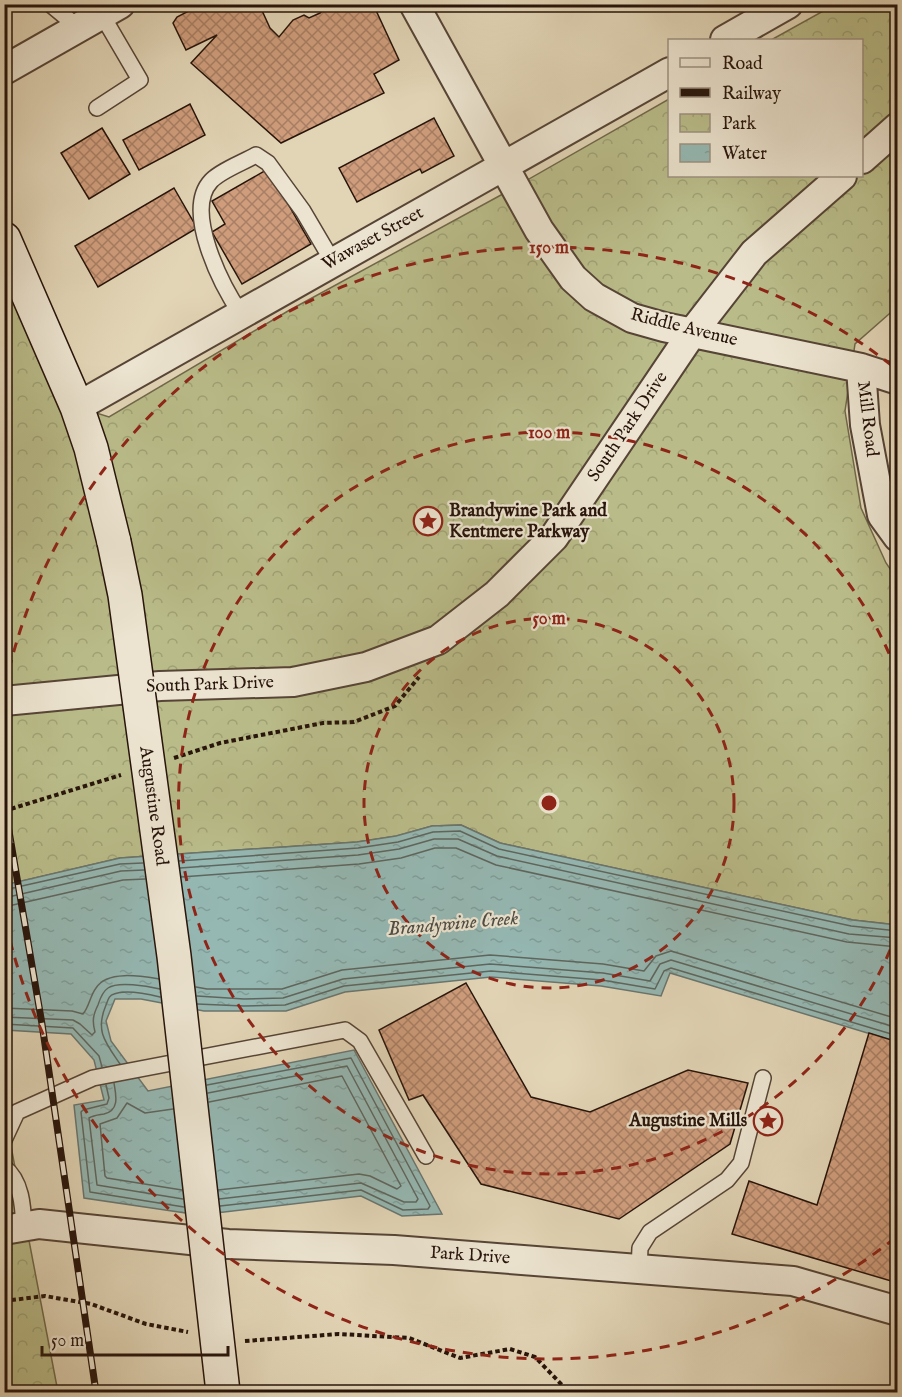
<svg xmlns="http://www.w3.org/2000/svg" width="902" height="1397" viewBox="0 0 902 1397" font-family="'IM FELL English',serif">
<defs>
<pattern id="park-crowns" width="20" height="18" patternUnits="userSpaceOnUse" patternTransform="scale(1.5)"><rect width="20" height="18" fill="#b9bc89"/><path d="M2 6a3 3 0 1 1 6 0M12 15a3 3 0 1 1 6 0" fill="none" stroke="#9fa175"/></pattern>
<pattern id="water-ripples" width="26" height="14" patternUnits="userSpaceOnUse" patternTransform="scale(1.5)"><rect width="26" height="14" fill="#95b8b3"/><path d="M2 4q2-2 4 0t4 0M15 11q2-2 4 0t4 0" fill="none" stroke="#809d99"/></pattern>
<pattern id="building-cross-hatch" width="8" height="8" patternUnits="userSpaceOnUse" patternTransform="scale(1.5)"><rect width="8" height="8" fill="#cf9d7c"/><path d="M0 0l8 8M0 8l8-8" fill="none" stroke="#a87f64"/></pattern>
</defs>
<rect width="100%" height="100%" fill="#e2d5b6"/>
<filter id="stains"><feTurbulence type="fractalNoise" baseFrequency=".00333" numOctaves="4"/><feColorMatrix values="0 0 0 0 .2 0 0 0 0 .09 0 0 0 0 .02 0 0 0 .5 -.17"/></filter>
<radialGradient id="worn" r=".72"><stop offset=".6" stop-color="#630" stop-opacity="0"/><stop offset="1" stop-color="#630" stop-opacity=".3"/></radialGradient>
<path fill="url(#park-crowns)" stroke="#70684a" stroke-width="1.5" d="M834 5H897V307L855 344 845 411 861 508 886 563 897 579V925L853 920 500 843 461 825 432 826 397 836 357 842 120 858 5 885 4 239 77 407 109 417 288 311 501 195 669 99 670 176H862V40H771Z
M5 1115 58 1392H5Z"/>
<path fill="url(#water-ripples)" stroke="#697670" stroke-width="1.5" d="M461 825 500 843 853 920 897 925V1042L670 973 661 996 601 986 491 977 345 992 286 1011H204L141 999H115L106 1021 111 1041 148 1091 354 1050 442 1214 402 1216 361 1196 199 1215 84 1198 74 1105 104 1100 94 1060 71 1034 5 1030 4 885 120 858 357 842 396 836 432 826Z"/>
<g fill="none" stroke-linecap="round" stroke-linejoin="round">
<path stroke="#5e665f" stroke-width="1.5" d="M179 861 358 848 398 842 433 832 460 831 499 849 851 926 898 931
M180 868 358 855 399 849 434 839H458L497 856 849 934 898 938
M181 877 359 864 401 858 435 848H456L496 865 847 942 898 947
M4 890 120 864 143 863
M4 898 121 871 144 870
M4 907 123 880 145 879
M196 987 207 989H282L342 970 490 955 603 964 644 971 656 956 671 951 898 1019
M197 996 244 999 283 998 343 979 490 964 603 973 650 981 660 964 671 960 898 1028
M197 1004 244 1006 285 1005 344 986 491 971 602 980 655 989 664 971 671 968 898 1036
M4 1008 72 1011 83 1014C89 1007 90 996 96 988 107 970 141 976 159 979
M4 1017 73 1020 80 1024 92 1035 95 1032C92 1021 93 1015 98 1005 100 999 102 992 108 988 118 981 147 986 160 989
M4 1024 73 1028 99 1056 102 1067
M120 1064C105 1042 95 1031 106 1005 108 1000 109 995 114 994 126 989 148 994 160 997
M114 1083C116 1095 120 1110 104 1114 98 1115 94 1115 89 1118L97 1185 183 1199
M106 1085 109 1098 107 1104 83 1110 81 1112 90 1192 184 1207
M207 1085 351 1058 430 1206 428 1209 403 1210 361 1190 220 1206
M208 1093 347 1066 418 1199 416 1202H404L361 1183 219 1199
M209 1102 342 1076 401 1186 397 1189 370 1176 359 1174 218 1190
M173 1109 145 1113 127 1103 117 1118 100 1124 105 1176 107 1178 182 1190"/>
</g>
<path fill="url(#building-cross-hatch)" stroke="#27140b" stroke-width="1.5" d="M202 4H259L270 28 279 37 293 20 304 15 309 18 320 13 329 4H373L399 60 374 74 384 93 281 143 191 63 217 35 186 50 173 23 177 17Z
M190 104 205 135 139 170 123 140Z
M434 118 454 156 422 173 420 169 357 202 339 168Z
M102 128 130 174 89 199 61 153Z
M268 169 311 244 242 284 212 232 225 224 212 201Z
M174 188 197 228 98 287 75 246Z
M466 983 531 1097 590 1112 688 1070 748 1083 730 1144 619 1219 481 1184 423 1095 409 1100 379 1030Z
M869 1033 898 1042V1283L732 1234 749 1181 817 1205Z"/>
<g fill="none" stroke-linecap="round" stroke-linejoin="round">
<g stroke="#564436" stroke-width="18">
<path id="lane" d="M50 4 79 28
M97 108 140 80 102 15
M241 314C222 286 183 211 211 181 220 171 244 162 256 155L268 163 303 211 333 262
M4 1140 17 1112 93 1078 345 1030 360 1041 426 1156
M4 1167C22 1181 23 1207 24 1228
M639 1269 640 1248 650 1232 727 1180 741 1163 763 1078"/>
</g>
<g stroke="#564436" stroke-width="32">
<path id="street" d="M414 4 539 230 573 278 594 297 632 318 664 327 861 368 898 380
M725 40 788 4
M4 70 120 4
M862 159 898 127
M861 368 865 425 882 515 898 537
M77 407 670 72
M4 701 160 686 293 682 366 667 438 640 497 594 554 537 692 333 754 253 842 176
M4 1230 39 1224 228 1244 394 1250 793 1281 898 1311"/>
</g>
<g stroke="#27140b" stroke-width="36">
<path id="secondary" d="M4 239 77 407 91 448 114 542"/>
</g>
<path stroke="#27140b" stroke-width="4" stroke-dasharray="4.5 3" stroke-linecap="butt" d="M174 758 220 743 323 723 354 722 395 706 419 677
M4 811 121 775
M4 1301 45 1296 91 1304 146 1324 188 1332
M245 1341 339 1334 409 1338 460 1358 510 1349 535 1357 564 1387 599 1392
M624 1392 677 1388 720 1392"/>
<use href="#lane" stroke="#ece4d0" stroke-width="15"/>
<use href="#street" stroke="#ece4d0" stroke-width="28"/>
<use href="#secondary" stroke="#ece4d0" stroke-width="33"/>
<g stroke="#27140b" stroke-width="7">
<path id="rail" d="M4 802 42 1024 96 1392"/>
</g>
<use href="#rail" stroke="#ece4d0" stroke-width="4.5" stroke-dasharray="14" stroke-linecap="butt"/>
<g stroke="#27140b" stroke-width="36" stroke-linecap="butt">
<path id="secondary-bridge" d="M114 542 125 595 174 956 223 1392"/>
</g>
<use href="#secondary-bridge" stroke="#ece4d0" stroke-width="33"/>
</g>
<g fill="none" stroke="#8f2418" stroke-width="3" stroke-dasharray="10 8">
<circle cx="549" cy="803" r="185"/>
<path d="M897 933A371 371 0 1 1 897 673"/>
<path d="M895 1238A556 556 0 0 1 5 919M5 687A556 556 0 0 1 895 368"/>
</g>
<defs>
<g id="sight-ring" transform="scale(1.5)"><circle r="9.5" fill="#ece4d0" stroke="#8f2418" stroke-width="1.5"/><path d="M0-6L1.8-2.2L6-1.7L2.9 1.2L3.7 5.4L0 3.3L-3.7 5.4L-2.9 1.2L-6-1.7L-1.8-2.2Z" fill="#8f2418"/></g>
</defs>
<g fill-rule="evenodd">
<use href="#sight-ring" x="428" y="521"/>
<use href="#sight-ring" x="768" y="1121"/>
</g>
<g text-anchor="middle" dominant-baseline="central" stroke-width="4.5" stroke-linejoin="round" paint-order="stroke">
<g font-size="18" fill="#27140b" stroke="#ece4d0">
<text transform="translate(373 239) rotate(-29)">Wawaset Street</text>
<text transform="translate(684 328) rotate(14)">Riddle Avenue</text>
<text transform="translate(867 419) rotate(83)">Mill Road</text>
<text transform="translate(628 427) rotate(-56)">South Park Drive</text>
<text transform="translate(210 685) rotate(-2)">South Park Drive</text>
<text transform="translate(153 806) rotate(82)">Augustine Road</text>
<text transform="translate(470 1256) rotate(4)">Park Drive</text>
</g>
<g font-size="18" font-weight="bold" fill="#27140b" stroke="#ece4d0" text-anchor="start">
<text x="449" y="511">Brandywine Park and<tspan x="449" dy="21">Kentmere Parkway</tspan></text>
<text x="747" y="1121" text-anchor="end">Augustine Mills</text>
</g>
<g font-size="20" font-style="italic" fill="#4e4d46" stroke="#ece4d0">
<text transform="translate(453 924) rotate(-5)">Brandywine Creek</text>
</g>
</g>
<circle cx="549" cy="803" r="9" fill="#8f2418" stroke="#ece4d0" stroke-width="3"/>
<g font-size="18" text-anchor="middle" font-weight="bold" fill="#8f2418" stroke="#ece4d0" stroke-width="4.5" stroke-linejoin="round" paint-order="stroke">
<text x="549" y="253">150 m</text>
<text x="549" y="438">100 m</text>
<text x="549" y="624">50 m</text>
</g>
<rect width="902" height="1397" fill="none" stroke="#e2d5b6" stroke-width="24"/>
<rect x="6" y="6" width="890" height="1385" fill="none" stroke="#27140b" stroke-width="3"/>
<rect x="12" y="12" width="878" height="1373" fill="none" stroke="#27140b" stroke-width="1.5"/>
<rect x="668" y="39" width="195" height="138" fill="#ece4d0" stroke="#9d9181" stroke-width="1.5"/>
<rect x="680" y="58" width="30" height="9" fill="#ece4d0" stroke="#9d9181" stroke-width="1.5"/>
<text x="722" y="69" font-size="18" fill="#27140b">Road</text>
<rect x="680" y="88" width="30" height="9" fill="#27140b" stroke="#9d9181" stroke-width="1.5"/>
<text x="722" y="99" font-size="18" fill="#27140b">Railway</text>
<rect x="680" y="114" width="30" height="18" fill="url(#park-crowns)" stroke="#9d9181" stroke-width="1.5"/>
<text x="722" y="129" font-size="18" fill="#27140b">Park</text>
<rect x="680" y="144" width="30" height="18" fill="url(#water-ripples)" stroke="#9d9181" stroke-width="1.5"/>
<text x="722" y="159" font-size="18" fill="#27140b">Water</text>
<path d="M42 1346v9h186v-9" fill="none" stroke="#27140b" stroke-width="3"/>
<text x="51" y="1346" font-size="18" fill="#27140b" stroke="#ece4d0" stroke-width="4.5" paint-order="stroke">50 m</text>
<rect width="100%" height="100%" filter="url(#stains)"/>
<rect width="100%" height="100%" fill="url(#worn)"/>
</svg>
